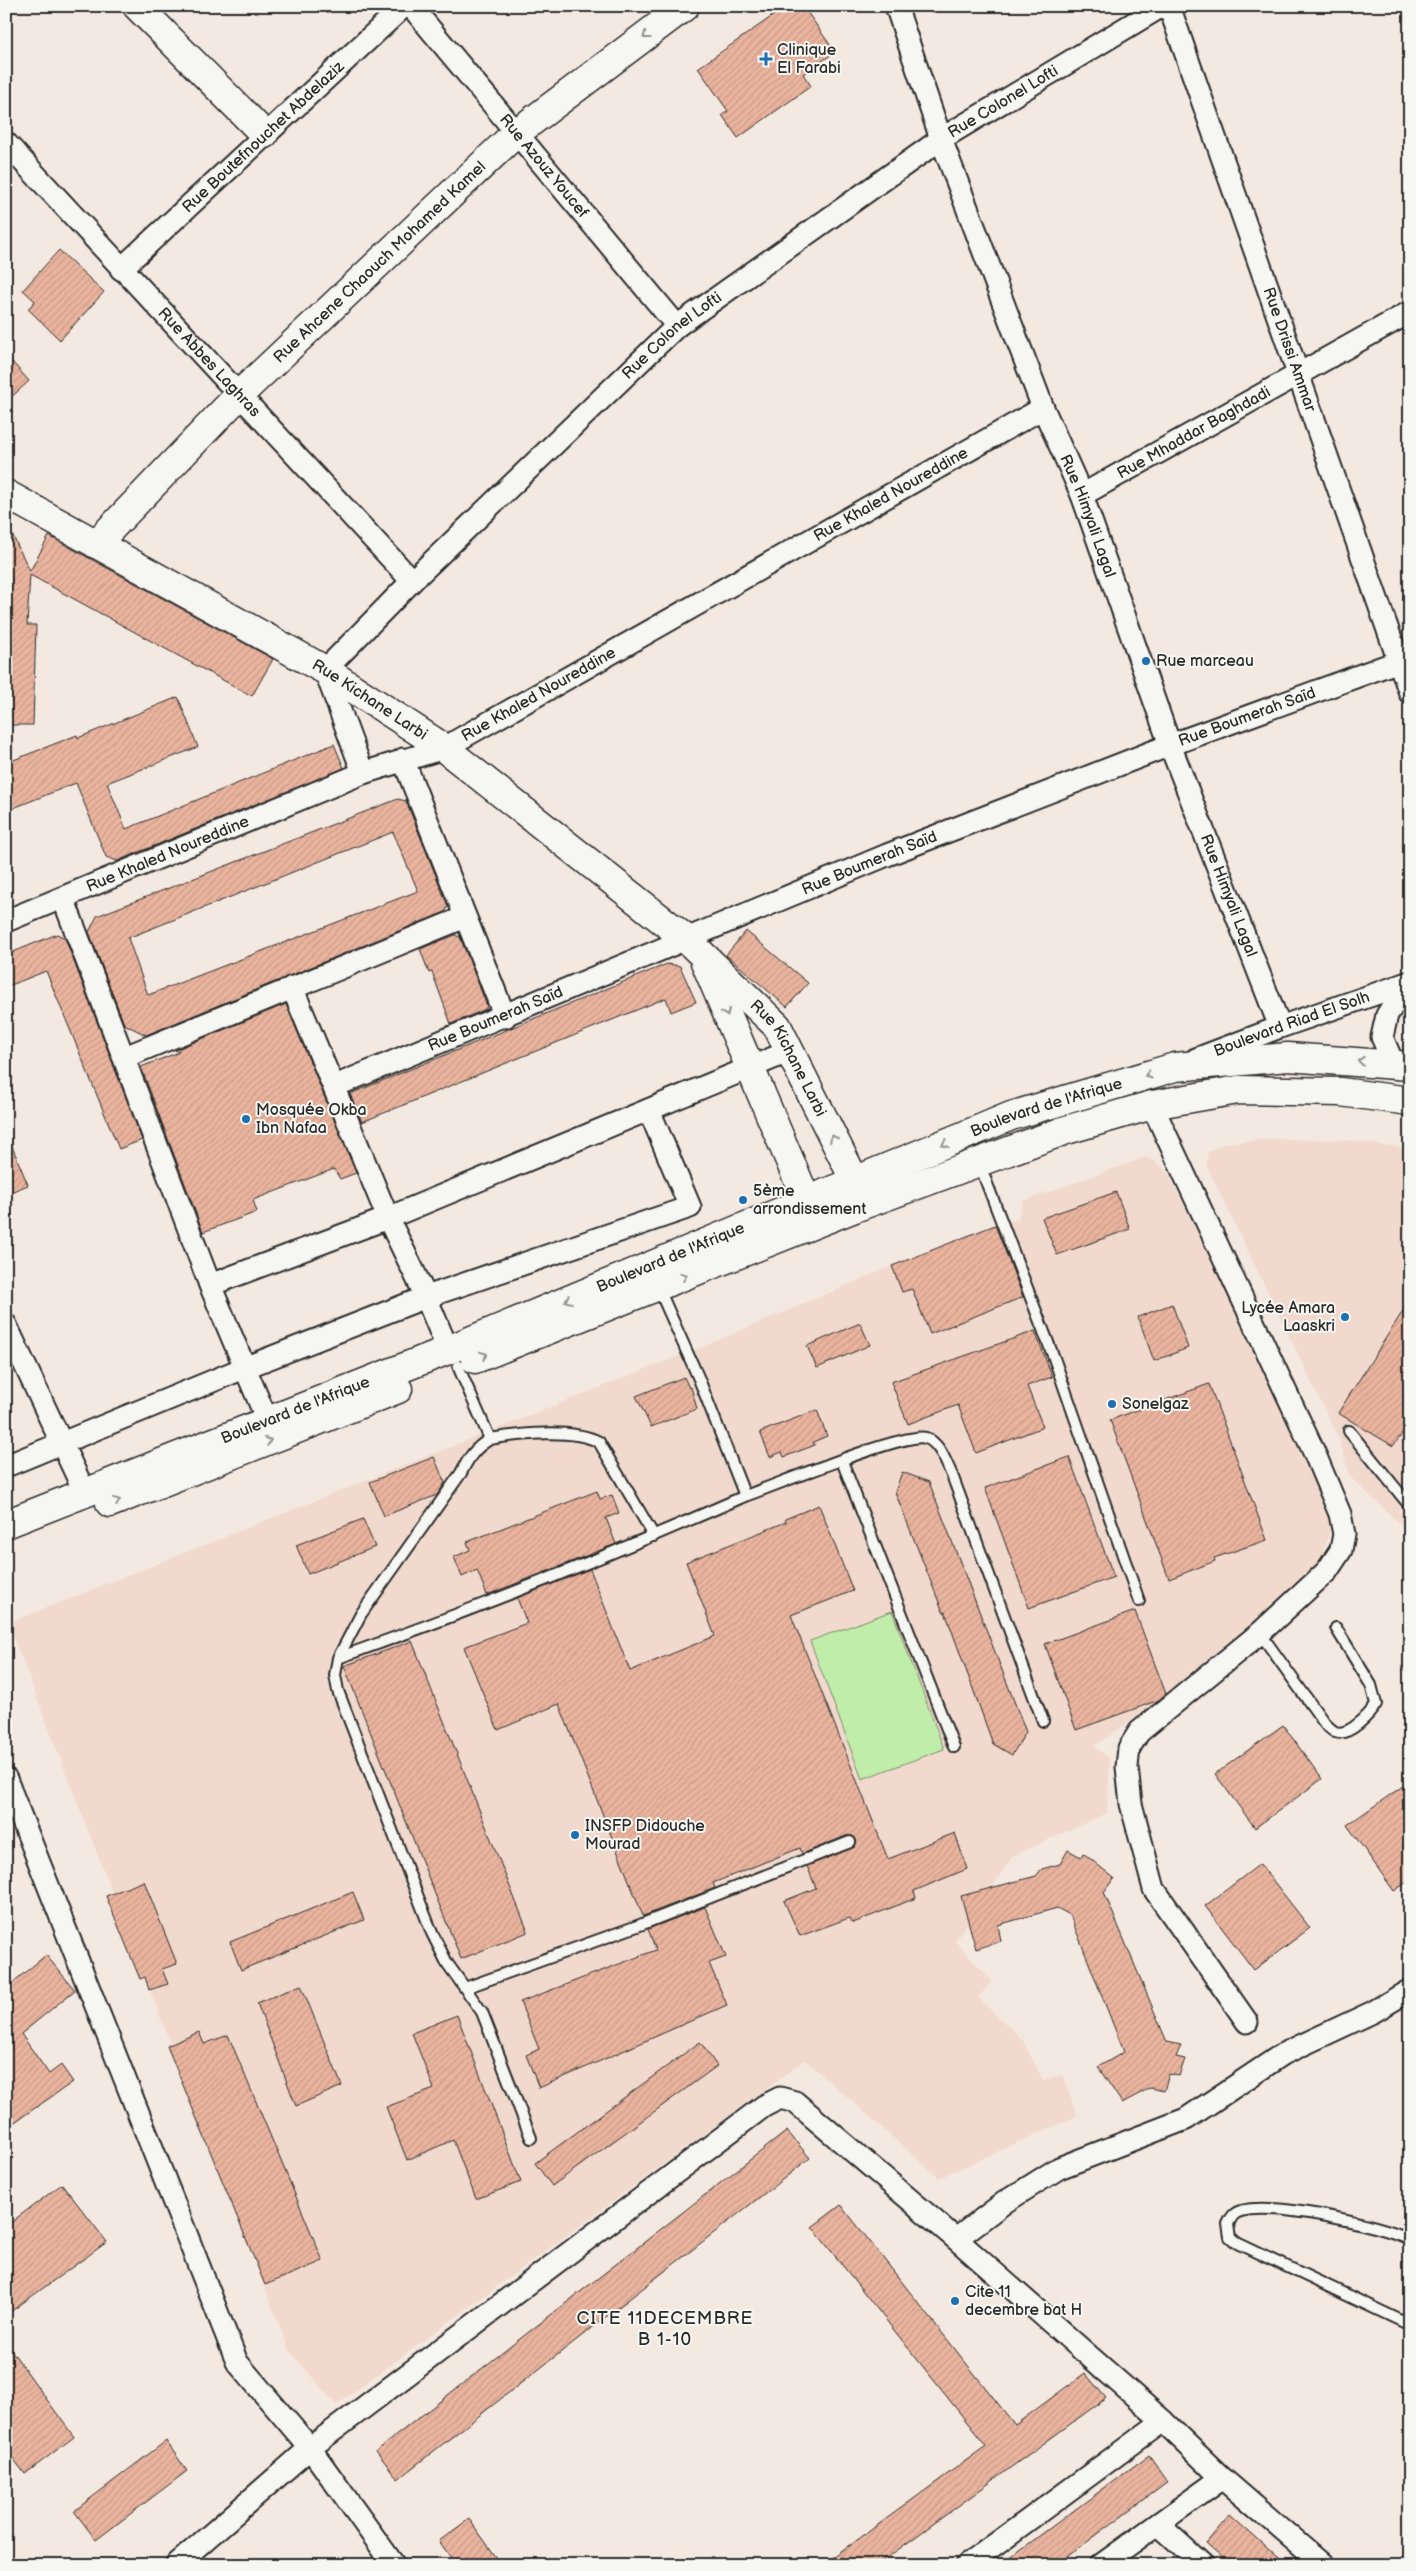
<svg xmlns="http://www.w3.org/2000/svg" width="1416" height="2571" viewBox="0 0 1416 2571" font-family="'Balsamiq Sans',sans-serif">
<defs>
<pattern id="building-hatch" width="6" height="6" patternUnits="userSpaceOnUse" patternTransform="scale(1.25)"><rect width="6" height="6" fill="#eab49e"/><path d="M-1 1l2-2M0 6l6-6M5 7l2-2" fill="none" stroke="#c99b88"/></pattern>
</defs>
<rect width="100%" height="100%" fill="#f4e9e1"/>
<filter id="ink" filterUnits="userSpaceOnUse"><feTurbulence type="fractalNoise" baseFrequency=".02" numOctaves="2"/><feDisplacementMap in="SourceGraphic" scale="10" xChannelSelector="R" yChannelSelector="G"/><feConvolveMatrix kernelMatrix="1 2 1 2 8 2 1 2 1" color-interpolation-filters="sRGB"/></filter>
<g filter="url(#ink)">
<path fill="#f1d9cd" d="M1273 1139 1346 1140 1410 1149V1533L1350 1477 1339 1439 1206 1165 1208 1152 1225 1143Z
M1146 1157 1160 1165 1170 1176 1335 1516 1314 1579 1194 1678 1094 1746 1110 1759 1107 1813 1013 1856 955 1941 992 1981 978 1998 1022 2039 1043 2080 1063 2075 1077 2116 939 2178 805 2060 336 2405 289 2350 8 1623 709 1344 892 1266 995 1225 1018 1219 1023 1201Z"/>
<path fill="#c1edaa" stroke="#768c6a" d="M892 1611 944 1749 862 1779 810 1641Z"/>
<path fill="url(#building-hatch)" stroke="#2b2b2b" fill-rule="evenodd" d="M787 6H803L835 52 803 74 811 86 738 138 722 115 728 111 698 68Z
M59 250 104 292 60 340 28 309 35 301 23 290Z
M6 355 29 381 6 402Z
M6 522 30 571 49 536 273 659 252 696 30 575 27 625H36L33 725H6Z
M178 697 198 747 107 783 126 829 334 744 344 768 117 861 106 857 76 783 6 811V763L77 735 78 738Z
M398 799 406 801 448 906 445 912 146 1035 124 1024 89 932 97 916ZM393 832 418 891 148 995 128 938Z
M746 931 808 983 787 1007 726 955Z
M57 934 65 938 142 1140 119 1149 46 971 6 987V955Z
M455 935 460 937 487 1006 486 1009 451 1024 432 972 429 973 420 949Z
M667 964 680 966 696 1002 671 1012 666 998 362 1122 350 1094Z
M286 1004 356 1173 340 1179 334 1169 253 1200 257 1212 203 1232 141 1067 179 1052 175 1050Z
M6 1132 28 1185 6 1194Z
M1116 1192 1130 1229 1057 1255 1042 1218Z
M995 1225 1023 1297 930 1334 912 1289 902 1292 892 1266Z
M1410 1300V1424L1393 1446 1338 1413Z
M1172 1304 1188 1348 1154 1361 1138 1317Z
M860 1323 870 1345 817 1368 807 1346Z
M1035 1331 1052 1377 1027 1386 1043 1427 976 1453 958 1405 908 1424 891 1382Z
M684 1377 689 1388 691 1387 697 1409 651 1427 636 1396Z
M1209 1384 1267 1540 1214 1558 1215 1561 1169 1579 1110 1420Z
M817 1410 827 1436 813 1442 815 1445 784 1457 782 1452 770 1457 760 1432Z
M434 1457 445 1483 437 1495 384 1516 370 1482Z
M1069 1457 1114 1577 1029 1608 985 1488Z
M902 1472 929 1482 981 1616 1026 1732 1012 1755 993 1744 945 1612H943L895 1492Z
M597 1491 600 1499 612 1495 619 1513 606 1518 616 1544 487 1595 477 1570 462 1577 454 1557 470 1550 467 1542Z
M819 1505 853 1591 791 1615 888 1859 955 1833 967 1869 914 1891 916 1898 853 1923 849 1918 800 1936 784 1901 816 1888 807 1866 855 1847 856 1839 848 1835 802 1854 800 1848 713 1883 715 1888 643 1916 559 1704 498 1730 464 1647 527 1623 517 1598 590 1569 630 1671 715 1636 686 1562 786 1522 785 1519Z
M363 1519 375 1547 308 1574 296 1545Z
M1135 1611 1166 1694 1159 1700 1076 1730 1045 1644Z
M412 1641 528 1932 461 1959 344 1666Z
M1283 1725 1322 1779 1255 1828 1215 1774Z
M1410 1781V1880L1394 1891 1347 1825Z
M1068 1850 1081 1857 1083 1853 1114 1878 1104 1892 1167 2042 1181 2045 1176 2057 1185 2059 1179 2076 1169 2074 1164 2091 1150 2088 1122 2103 1098 2067 1124 2052 1070 1915 1057 1908 998 1925 1001 1941 976 1949 961 1896 1036 1876 1042 1869 1060 1864Z
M1260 1864 1310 1928 1254 1970 1205 1906Z
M144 1881 177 1964 162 1969 168 1984 149 1990 145 1977 140 1979 106 1896Z
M353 1892 364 1920 241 1970 230 1942Z
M705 1907 726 1957 709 1963 727 2005 539 2088 526 2055 539 2049 520 2002 656 1950 648 1929Z
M46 1955 75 1990 21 2034 49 2074 61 2065 73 2082 6 2128V1988Z
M301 1985 342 2086 296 2106 257 2003Z
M457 2015 521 2182 476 2199 453 2140 407 2160 386 2107 434 2089 412 2033Z
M199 2032 204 2044 228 2035 323 2261 265 2285 167 2046Z
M700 2042 717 2066 552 2186 535 2163Z
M787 2131 810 2158 398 2479 376 2451Z
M62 2184 107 2242 6 2315V2226Z
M841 2205 1015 2425 1085 2373 1106 2398 877 2565H823L986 2446 812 2227Z
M6 2343 74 2437 25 2474 6 2449Z
M166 2441 187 2471 96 2540 74 2511Z
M1149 2455 1168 2482 1056 2565H1000Z
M1230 2515 1286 2565H1231L1206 2543Z
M469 2519 502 2565H456L439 2541Z"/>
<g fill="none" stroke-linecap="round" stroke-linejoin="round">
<g stroke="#2b2b2b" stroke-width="14">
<path id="lane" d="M979 1163 1054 1358 1139 1601
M658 1287 699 1379 745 1496C774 1486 906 1431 926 1438 940 1443 946 1463 952 1475L1043 1721
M458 1366 490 1439C475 1448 469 1457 461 1473L361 1614 338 1658 335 1675 338 1691 432 1933 447 1963 482 2012 531 2138
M1349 1431 1410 1506
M490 1439C519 1434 573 1428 599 1442L654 1536
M842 1461 954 1747
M1260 1633 1325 1724C1328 1726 1331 1730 1335 1732 1349 1737 1370 1714 1376 1704L1371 1685 1336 1628
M338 1658C476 1609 611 1555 745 1496
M465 1988 640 1925 850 1842
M1410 2239C1377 2224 1275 2202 1241 2211 1233 2213 1231 2218 1228 2224L1230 2237 1237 2243 1410 2325"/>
</g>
<g stroke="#2b2b2b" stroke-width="25">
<g id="street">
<path id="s1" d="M411 6 677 326"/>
<path id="s2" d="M896 6 941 139 1043 408 1082 495 1170 745 1280 1027"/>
<path id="s3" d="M1169 6 1410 693"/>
<path id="s4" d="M6 143 412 581"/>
<path id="s5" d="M121 269 404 6"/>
<path id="s6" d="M1082 495 1410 312"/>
<path d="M403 759 505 1017"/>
<path id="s7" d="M363 773 325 670 412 581 677 326 941 139 1162 6"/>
<path d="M63 898 210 1285 267 1420"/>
<path id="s8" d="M6 921 363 773 444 748 1043 408"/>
<path d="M292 987 388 1218 426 1297 448 1350"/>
<path d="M125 1057 465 917"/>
<path id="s9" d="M1196 1059 1280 1027 1410 982"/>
<path d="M1393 1063 1382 1037 1387 1015 1407 983"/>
<path id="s10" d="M335 1086 887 855 1170 745 1410 657"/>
<path d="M1152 1105 1314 1452 1340 1514 1344 1534 1341 1550 1327 1571 1260 1633 1139 1732 1129 1748 1127 1767 1131 1804 1154 1889 1247 2022"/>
<path d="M210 1285 388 1218 790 1051"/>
<path d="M6 1325 85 1493"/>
<path d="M6 1466 244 1368 426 1297 690 1207 649 1110"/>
<path d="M6 1779 237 2362 310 2448 394 2565"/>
<path d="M956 2239 1005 2202 1059 2168 1186 2119 1283 2054 1373 2012 1410 1990"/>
<path d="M1158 2524 1203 2565"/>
<path d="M176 2565 310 2448 764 2106 780 2098 795 2102 956 2239 1163 2421 1222 2478 1323 2565"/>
<path d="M967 2565 1163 2421"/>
<path d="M1101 2565 1222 2478"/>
</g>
</g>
<g stroke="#2b2b2b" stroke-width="31">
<g id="secondary">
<path d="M137 6 264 134"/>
<path id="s11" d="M6 494 325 670 444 748 686 939 777 1026 855 1181"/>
<path id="s12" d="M96 544 239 395 515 134 685 6"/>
<path d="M705 962 807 1201"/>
</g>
</g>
<g stroke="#2b2b2b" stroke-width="31">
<g id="primary">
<path d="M475 1359 857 1207 1066 1130 1152 1105 1238 1090 1340 1092 1410 1101"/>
<path d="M110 1503 398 1389"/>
<path id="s13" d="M6 1524 448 1350 1011 1116 1175 1067 1288 1057 1410 1066"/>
</g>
</g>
<use href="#lane" stroke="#f6f6f2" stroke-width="10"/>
<use href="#street" stroke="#f6f6f2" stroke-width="21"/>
<use href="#secondary" stroke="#f6f6f2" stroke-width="28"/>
<use href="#primary" stroke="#f6f6f2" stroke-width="28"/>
</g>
<defs><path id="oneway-chevron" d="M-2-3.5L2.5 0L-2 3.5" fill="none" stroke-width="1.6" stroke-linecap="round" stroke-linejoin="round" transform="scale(1.25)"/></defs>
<g stroke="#90908e">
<use href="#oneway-chevron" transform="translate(646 36) rotate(143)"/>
<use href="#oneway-chevron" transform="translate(726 1013) rotate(67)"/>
<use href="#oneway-chevron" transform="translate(1361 1061) rotate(-176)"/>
<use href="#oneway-chevron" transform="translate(1148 1075) rotate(163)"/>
<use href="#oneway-chevron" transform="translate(833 1138) rotate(-116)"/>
<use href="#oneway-chevron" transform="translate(945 1144) rotate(157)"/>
<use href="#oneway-chevron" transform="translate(684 1276) rotate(-22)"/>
<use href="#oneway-chevron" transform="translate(568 1300) rotate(158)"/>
<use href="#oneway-chevron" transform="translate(484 1355) rotate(-22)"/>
<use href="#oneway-chevron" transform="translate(268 1441) rotate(-22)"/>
<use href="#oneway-chevron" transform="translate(117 1501) rotate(-22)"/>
</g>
</g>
<g fill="#1f6fb2" stroke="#f6f6f2" stroke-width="2">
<path d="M763.5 51.5h5v5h5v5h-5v5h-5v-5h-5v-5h5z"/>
<circle cx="1146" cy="661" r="5"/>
<circle cx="246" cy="1119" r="5"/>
<circle cx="743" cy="1200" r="5"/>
<circle cx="1345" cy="1317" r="5"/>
<circle cx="1112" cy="1404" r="5"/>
<circle cx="575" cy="1835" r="5"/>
<circle cx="955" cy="2301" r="5"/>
</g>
<g text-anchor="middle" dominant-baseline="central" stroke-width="4" stroke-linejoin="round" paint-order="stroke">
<g font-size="16" fill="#2b2b2b" stroke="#f6f6f2" text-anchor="start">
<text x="777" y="50">Clinique<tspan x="777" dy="18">El Farabi</tspan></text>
<text x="1156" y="661">Rue marceau</text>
<text x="256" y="1110">Mosquée Okba<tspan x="256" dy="18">Ibn Nafaa</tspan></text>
<text x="753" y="1191">5ème<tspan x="753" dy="18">arrondissement</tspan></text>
<text x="1335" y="1308" text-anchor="end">Lycée Amara<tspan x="1335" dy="18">Laaskri</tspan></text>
<text x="1122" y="1404">Sonelgaz</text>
<text x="585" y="1826">INSFP Didouche<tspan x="585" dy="18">Mourad</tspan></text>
<text x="965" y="2292">Cite 11<tspan x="965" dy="18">decembre bat H</tspan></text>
</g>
<g font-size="16" fill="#2b2b2b" stroke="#f6f6f2">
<text stroke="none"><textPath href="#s7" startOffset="998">Rue Colonel Lofti</textPath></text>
<text stroke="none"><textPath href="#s5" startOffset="194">Rue Boutefnouchet Abdelaziz</textPath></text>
<text stroke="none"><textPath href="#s1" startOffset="208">Rue Azouz Youcef</textPath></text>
<text stroke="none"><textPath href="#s12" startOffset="400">Rue Ahcene Chaouch Mohamed Kamel</textPath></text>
<text stroke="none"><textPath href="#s7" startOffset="592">Rue Colonel Lofti</textPath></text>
<text stroke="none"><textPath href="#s3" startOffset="364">Rue Drissi Ammar</textPath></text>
<text stroke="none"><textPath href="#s4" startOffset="299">Rue Abbes Laghras</textPath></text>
<text stroke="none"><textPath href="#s6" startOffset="128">Rue Mhaddar Baghdadi</textPath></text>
<text stroke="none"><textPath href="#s8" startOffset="985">Rue Khaled Noureddine</textPath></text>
<text stroke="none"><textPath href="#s2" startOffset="545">Rue Himyali Lagal</textPath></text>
<text stroke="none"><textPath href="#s8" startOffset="580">Rue Khaled Noureddine</textPath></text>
<text stroke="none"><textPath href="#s11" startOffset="418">Rue Kichane Larbi</textPath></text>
<text stroke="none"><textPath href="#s10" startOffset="984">Rue Boumerah Saïd</textPath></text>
<text stroke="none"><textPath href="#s8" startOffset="175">Rue Khaled Noureddine</textPath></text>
<text stroke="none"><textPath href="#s10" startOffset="579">Rue Boumerah Saïd</textPath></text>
<text stroke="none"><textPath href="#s2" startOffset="950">Rue Himyali Lagal</textPath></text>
<text stroke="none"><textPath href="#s10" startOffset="174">Rue Boumerah Saïd</textPath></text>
<text stroke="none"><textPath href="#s9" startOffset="102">Boulevard Riad El Solh</textPath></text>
<text stroke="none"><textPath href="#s11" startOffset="974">Rue Kichane Larbi</textPath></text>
<text stroke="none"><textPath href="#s13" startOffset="1121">Boulevard de l'Afrique</textPath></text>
<text stroke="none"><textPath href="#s13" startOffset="716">Boulevard de l'Afrique</textPath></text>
<text stroke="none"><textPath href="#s13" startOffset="311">Boulevard de l'Afrique</textPath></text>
</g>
<g font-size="18" letter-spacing="1" fill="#2b2b2b" stroke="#f6f6f2">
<text x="665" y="2318">CITE 11DECEMBRE<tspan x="665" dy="21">B 1-10</tspan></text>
</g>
</g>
<rect width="1416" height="2571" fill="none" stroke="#f6f6f2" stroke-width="25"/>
<rect x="12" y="12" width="1391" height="2546" fill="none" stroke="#2b2b2b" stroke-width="2" filter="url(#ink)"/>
</svg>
